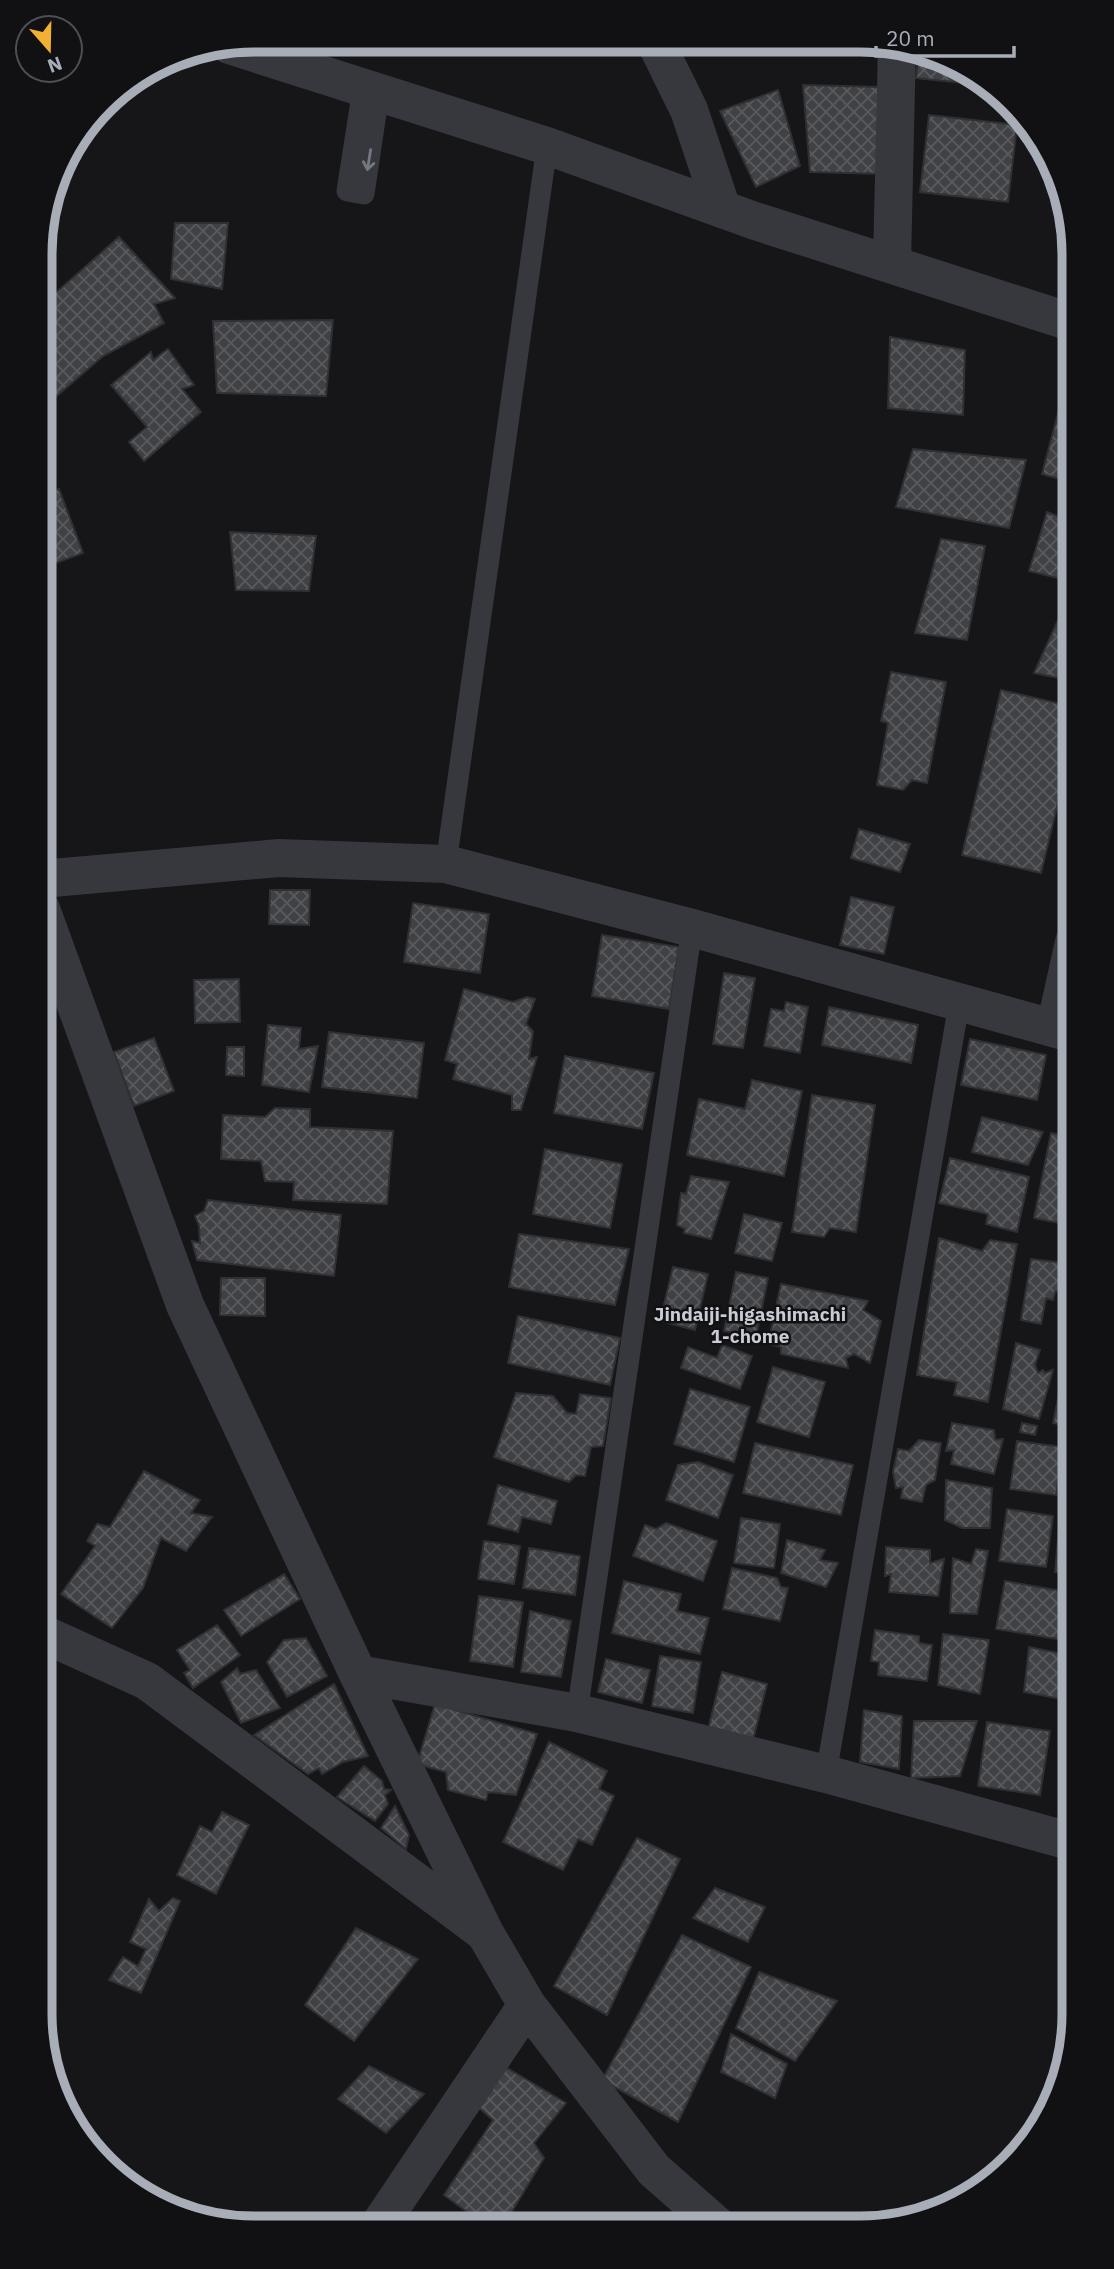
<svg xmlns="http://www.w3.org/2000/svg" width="1114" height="2269" viewBox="0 0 1114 2269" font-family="'IBM Plex Sans',sans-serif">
<defs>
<pattern id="building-cross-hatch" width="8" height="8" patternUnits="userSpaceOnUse" patternTransform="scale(1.75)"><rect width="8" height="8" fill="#404145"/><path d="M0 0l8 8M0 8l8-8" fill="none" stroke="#595a5e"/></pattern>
</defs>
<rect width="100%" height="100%" fill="#161618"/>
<path fill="url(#building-cross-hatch)" stroke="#303034" stroke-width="2" d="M919 53 983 85 916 78Z
M803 85 880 87 883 174 810 172Z
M778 90 800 166 756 187 720 111Z
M929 115 1017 125 1008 202 920 192Z
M175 223H228L222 289 171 279Z
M119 237 175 298 154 304 164 323 103 356 51 401 42 391V330L46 326 42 322V305Z
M333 320 326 396 217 393 213 321Z
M890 337 965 350 963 415 888 408Z
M168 349 194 385 182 389 201 412 144 461 129 442 147 427 111 385 151 352 153 360Z
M1068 375 1074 377V483L1042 474Z
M913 449 1026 460 1009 528 896 507Z
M59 489 83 553 42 568V495Z
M1047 512 1074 523V582L1029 571Z
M230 532 316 536 309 591 236 590Z
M941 539 985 546 967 640 915 633Z
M1063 609H1074V681L1034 673Z
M891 672 946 682 927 783 912 780 903 790 877 785 888 723 881 721Z
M1001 690 1074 707V736L1041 873 962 855Z
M859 829 910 844 900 872 851 858Z
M270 890H310L309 925 269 924Z
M851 897 894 907 884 954 840 945Z
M413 903 489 914 480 973 404 962Z
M602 935 679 947 669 1009 592 996Z
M724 973 755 978 743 1048 713 1044Z
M239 979 240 1022 195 1023 194 980Z
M464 989 513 1002 527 997 535 999 526 1024 533 1031 529 1059 537 1057 521 1110H512V1095L453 1079 457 1064 445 1060Z
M786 1002 808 1007 800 1053 764 1046 771 1009 784 1011Z
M829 1007 918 1025 911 1063 822 1045Z
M268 1025 301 1028 299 1049 318 1046 309 1092 262 1085Z
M329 1032 424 1043 417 1098 322 1087Z
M154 1038 174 1091 134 1106 114 1052Z
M970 1039 1046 1055 1037 1100 961 1085Z
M227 1047H244V1076L226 1075Z
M565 1056 654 1073 642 1129 554 1113Z
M752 1080 802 1091 784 1176 687 1155 699 1099 745 1109Z
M812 1095 875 1105 856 1232 830 1228 824 1237 792 1232Z
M275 1108 310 1109V1127L393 1131 387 1204 293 1200 294 1182 265 1181 261 1161 221 1159 223 1115 265 1117Z
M982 1117 1043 1132 1028 1165 972 1152Z
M1051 1133 1073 1137 1066 1174 1073 1176V1182L1065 1224 1034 1218Z
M545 1149 622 1164 610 1228 533 1214Z
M950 1158 1029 1177 1017 1232 986 1224 988 1214 939 1203Z
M691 1176 729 1182 711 1239 684 1233 685 1229 677 1225 681 1193 686 1194Z
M208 1200 341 1215 334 1276 197 1260 192 1241 200 1243 199 1226 195 1216 204 1211Z
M744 1214 782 1223 772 1261 735 1253Z
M519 1234 629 1249 615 1305 509 1287Z
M939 1238 982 1251 990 1240 1017 1244 988 1402 954 1395 957 1382 917 1375Z
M1031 1259 1073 1264 1066 1287 1055 1292 1053 1300 1046 1298 1041 1324 1021 1320Z
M673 1267 708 1274 695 1330 660 1321Z
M736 1272 768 1278 756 1337 724 1331Z
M221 1278H265V1316L220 1315Z
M781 1284 868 1301 863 1310 881 1321 870 1363 854 1354 846 1358 848 1368 781 1354V1347L768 1344Z
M518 1316 620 1338 610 1385 508 1363Z
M1016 1343 1040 1350 1035 1365 1038 1373 1043 1370 1045 1373 1053 1370 1039 1419 1003 1409Z
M722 1345 752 1356 740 1389 681 1368 688 1347 717 1358Z
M773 1367 825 1382 809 1437 757 1422Z
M1064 1370 1073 1373V1427L1053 1423Z
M690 1389 750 1407 734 1462 674 1444Z
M516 1393 553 1396 567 1413 576 1414 580 1394 611 1398 603 1446 591 1447 585 1476 576 1475 569 1482 494 1457Z
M952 1423 994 1430 995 1440 1003 1439 994 1474 951 1464 954 1450 946 1451Z
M1022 1423 1037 1426 1035 1435 1020 1432Z
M919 1440 941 1443 935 1480 926 1485 922 1502 901 1498 903 1487 896 1488 893 1472 898 1449 909 1451Z
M1017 1441 1063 1447 1056 1495 1010 1489Z
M755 1443 853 1465 841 1515 743 1493Z
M1073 1453V1488L1066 1486Z
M698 1462 733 1475 718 1518 666 1500 678 1465Z
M144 1471 200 1500 191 1513 212 1517 186 1551 161 1538 143 1588 112 1628 61 1594 95 1546 87 1541 97 1524 110 1527Z
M946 1480 992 1488 990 1528H962L945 1520Z
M498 1485 557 1501 551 1524 522 1517 518 1532 488 1524Z
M1007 1509 1053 1516 1046 1567 999 1561Z
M741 1518 780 1524 774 1568 734 1563Z
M666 1523 717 1541 703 1581 633 1556 645 1525 656 1529Z
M1059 1528H1073V1573L1055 1572Z
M787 1540 825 1550 820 1560 838 1563 826 1587 781 1573Z
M484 1541 520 1546 514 1584 478 1579Z
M886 1547 930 1550V1563L944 1559 938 1596 889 1592 891 1574 885 1576Z
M529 1548 580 1556 575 1595 523 1588Z
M976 1549 988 1551 977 1614 950 1613 953 1558 971 1564Z
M732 1568 777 1578 781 1587 788 1588 780 1621 723 1609Z
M284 1574 300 1599 241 1636 224 1610Z
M624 1581 681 1594 677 1611 709 1618 700 1654 612 1633Z
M1005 1581 1073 1593V1623L1070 1641 996 1629Z
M479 1596 523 1602 513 1667 470 1661Z
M530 1611 571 1621 561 1677 521 1672Z
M217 1625 240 1655 193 1688 184 1673 190 1670 177 1650Z
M875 1630 919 1636V1643L932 1645 927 1681 878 1675 879 1662 871 1661Z
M943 1634 989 1640 980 1694 938 1685Z
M306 1638 327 1676 287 1697 267 1662 284 1640Z
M1029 1647 1073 1656V1722L1072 1701 1024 1692Z
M660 1656 701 1662 693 1713 652 1706Z
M606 1659 650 1670 642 1703 598 1692Z
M237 1668 240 1674 256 1670 280 1708 241 1723 221 1682Z
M722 1672 767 1684 753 1740 708 1730Z
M334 1684 368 1756 343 1762 322 1774 319 1768 308 1774 254 1735Z
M435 1704 537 1734 516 1795 488 1792 486 1800 448 1790 446 1772 417 1764Z
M864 1710 902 1716 899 1769 860 1762Z
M914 1721H977L960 1776 911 1778Z
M987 1722 1050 1731 1040 1795 978 1786Z
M549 1742 607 1771 599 1789 614 1796 592 1845 578 1839 563 1870 503 1842Z
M1069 1743 1073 1744V1826L1058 1822Z
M364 1766 382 1781 384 1789 391 1790 385 1795 388 1804 375 1821 337 1797Z
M395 1806 409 1835 406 1849 381 1828Z
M222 1812 249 1825 216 1894 177 1875 200 1826 212 1832Z
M637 1838 680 1859 607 2015 554 1986Z
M715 1888 765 1907 748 1942 693 1918Z
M173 1898 180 1901 141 1993 109 1980 123 1957 138 1966 146 1949 130 1942 149 1899 159 1911Z
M356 1928 418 1959 354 2041 305 2005Z
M682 1935 751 1967 678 2122 602 2080Z
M759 1972 837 2001 795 2061 736 2028Z
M731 2034 787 2064 775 2098 721 2072Z
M369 2066 424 2094 386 2133 338 2099Z
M507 2068 566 2103 534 2143 544 2158 502 2228H489L444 2195 493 2120 477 2106Z"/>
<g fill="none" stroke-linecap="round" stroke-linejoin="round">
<path stroke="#37383d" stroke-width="21" d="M363 88 347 191 364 194 379 93
M446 864 547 146
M577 1713 692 928
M826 1774 959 1004"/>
<path stroke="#37383d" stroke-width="38" d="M656 43 689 110 722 209
M892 263 897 44
M41 879 279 858 446 864 692 928 1074 1034
M41 909 185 1305 358 1674 485 1933 527 2005 654 2170 720 2228
M1055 1028 1074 942
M41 1633 147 1681 481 1930
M358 1674 577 1713 826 1774 1073 1842
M378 2227 527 2005"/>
<path stroke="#37383d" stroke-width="38" d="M229 45 547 146 755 221 1074 323"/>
</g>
<defs><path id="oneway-shaft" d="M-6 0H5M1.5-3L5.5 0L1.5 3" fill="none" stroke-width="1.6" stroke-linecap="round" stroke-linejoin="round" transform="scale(1.75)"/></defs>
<use stroke="#757881" href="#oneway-shaft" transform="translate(369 160) rotate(99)"/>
<g text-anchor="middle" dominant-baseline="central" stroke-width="5" stroke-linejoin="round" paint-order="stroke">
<g font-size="19" font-weight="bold" fill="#c9ccd4" stroke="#111113">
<text x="750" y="1314">Jindaiji-higashimachi<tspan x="750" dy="22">1-chome</tspan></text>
</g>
</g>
<path d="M0 0H1114V2269H0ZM254 52H860A202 202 0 0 1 1062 254V2014A202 202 0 0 1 860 2216H254A202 202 0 0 1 52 2014V254A202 202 0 0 1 254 52Z" fill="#111113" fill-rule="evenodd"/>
<path fill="none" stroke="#a8adb8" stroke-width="9" d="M254 52H860A202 202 0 0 1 1062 254V2014A202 202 0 0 1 860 2216H254A202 202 0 0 1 52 2014V254A202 202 0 0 1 254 52Z"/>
<g transform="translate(49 49) rotate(160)"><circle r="33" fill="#111113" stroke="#4d4f55" stroke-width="2"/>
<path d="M0-5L12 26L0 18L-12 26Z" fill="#f2b134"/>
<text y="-10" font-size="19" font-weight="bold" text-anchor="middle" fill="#a8adb8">N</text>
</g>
<path d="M876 46v10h138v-10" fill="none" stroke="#a8adb8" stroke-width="3.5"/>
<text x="886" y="46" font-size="21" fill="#a8adb8" stroke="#111113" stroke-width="5" paint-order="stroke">20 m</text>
</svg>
